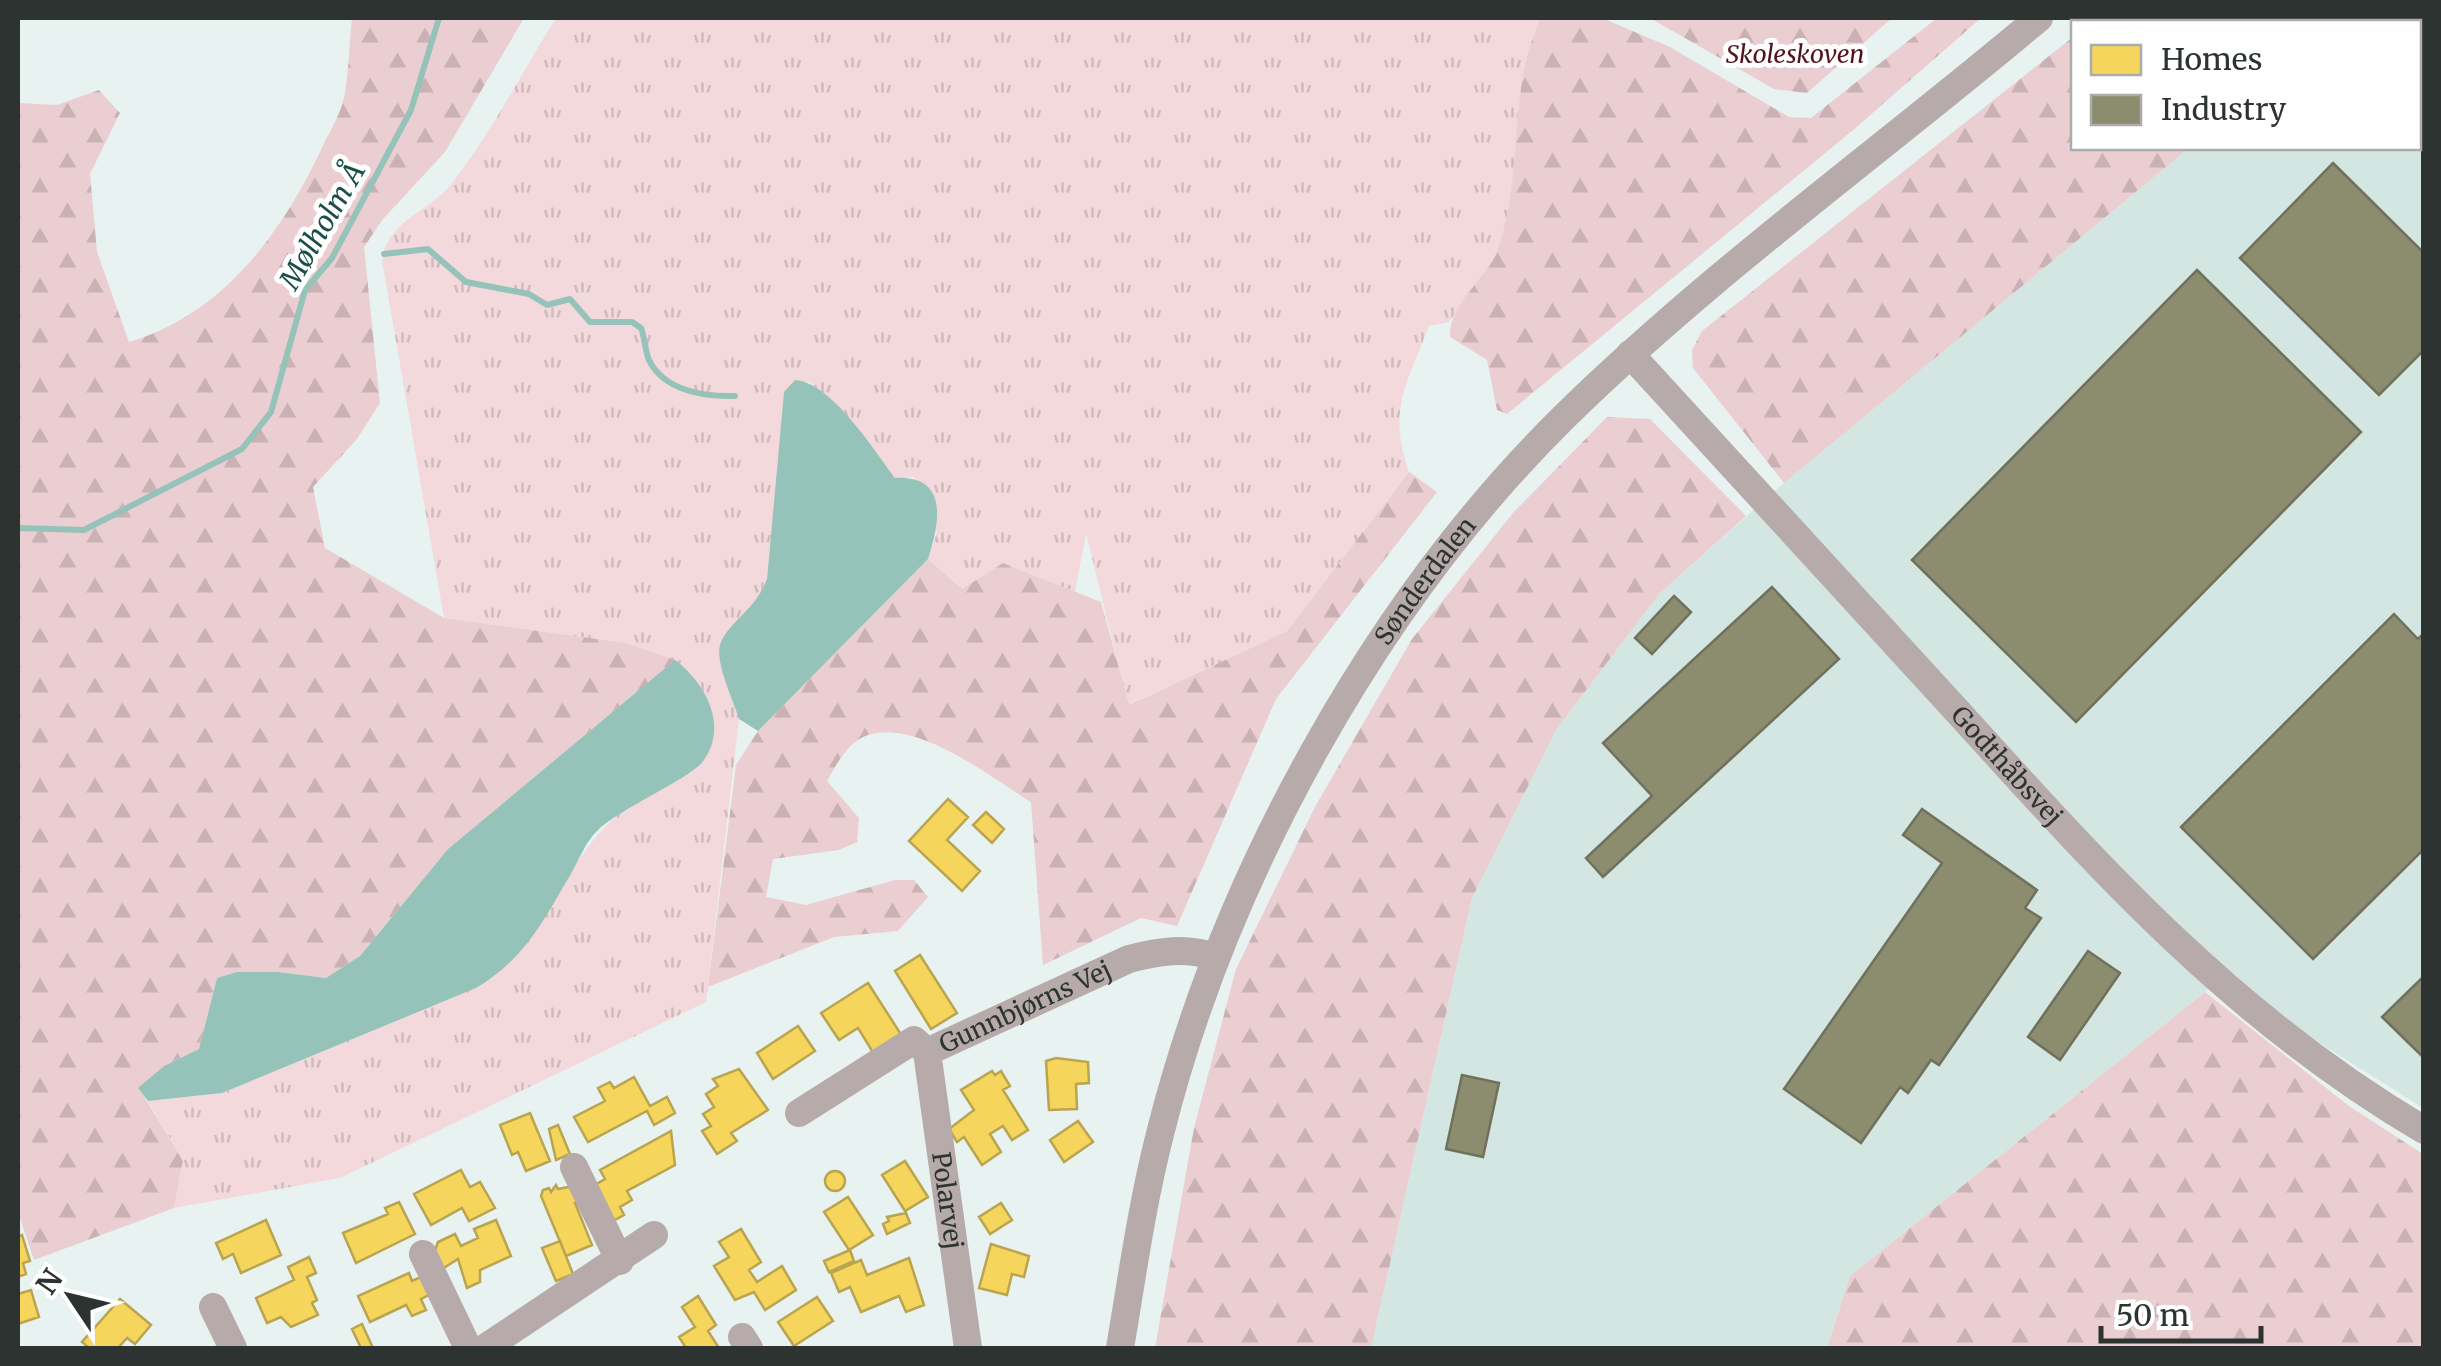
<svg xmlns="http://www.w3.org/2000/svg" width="2441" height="1366" viewBox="0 0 2441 1366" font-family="Merriweather,serif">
<defs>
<pattern id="grass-tufts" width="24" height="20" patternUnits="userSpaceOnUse" patternTransform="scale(2.5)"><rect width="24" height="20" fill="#f3d9db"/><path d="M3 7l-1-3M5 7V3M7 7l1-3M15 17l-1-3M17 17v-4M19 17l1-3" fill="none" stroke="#d0bbbc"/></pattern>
<pattern id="forest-firs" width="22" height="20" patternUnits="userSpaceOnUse" patternTransform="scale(2.5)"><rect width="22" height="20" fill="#eaced1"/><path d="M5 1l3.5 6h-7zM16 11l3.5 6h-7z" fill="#c9b1b4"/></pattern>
</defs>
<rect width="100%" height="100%" fill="#e8f2f0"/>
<path fill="#d3e6e2" d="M2419 72 2423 76V1108L2296 1028 2231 971 1850 1276 1827 1348H1371L1472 898 1556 730 1659 594 1784 483 2189 148H2418Z"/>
<path fill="url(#grass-tufts)" d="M556 18H1541C1506 90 1526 177 1497 251 1487 276 1464 300 1449 322L1429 326C1407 384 1387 410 1409 472L1287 631 1128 705 1086 533 1075 592 1003 563 962 589 928 559 937 532 914 477 896 479 851 421 809 381 784 393 767 579 758 602 720 656 739 719 706 1002 340 1178 174 1208 183 1160 148 1101 222 1093 476 988C555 940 556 863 624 810L626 643 444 618 382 260C388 219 429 213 452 183 492 132 522 72 556 18Z"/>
<path fill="url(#forest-firs)" d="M352 18H524L445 152 383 219 364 247 380 403 357 439 313 487 325 548 444 618 626 643 675 660 448 849 360 956 326 978 278 972H237L217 978 199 1049 164 1066 139 1088 183 1160 174 1208 34 1260 18 1212V103L57 105 99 90 120 113 90 174 97 252 129 342C221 315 280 236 320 152 327 136 338 119 343 102 349 76 349 45 352 18Z
M1541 18H1602L1670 47 1789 117 1811 118 1937 18H1981L1852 131 1507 414 1497 410 1487 360 1450 337C1449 303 1485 281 1497 251 1525 176 1506 90 1541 18Z
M1650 18H1892L1807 93 1774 89Z
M2096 18H2346L2340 22H2091Z
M2073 37 2074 148H2189L1784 483 1693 368 1692 350 1702 331Z
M1607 417 1650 419 1746 516 1659 594 1556 730 1472 898 1371 1348H1155L1194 1128 1236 969 1316 805 1412 639 1513 513Z
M1409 472 1437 492 1276 699 1177 926 1141 918 1043 965 1031 802C990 777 918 719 868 735 848 741 837 764 827 781L859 818 857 842 839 850 773 859 766 897 806 905 895 880H914L928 897 898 931 834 937 708 987 736 765 758 731 928 559 962 589 1003 563 1101 602 1129 705 1287 631Z
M2205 992 2349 1106 2423 1154V1348H1827L1850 1276Z"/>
<path fill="#95c3b9" d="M795 380C831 382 874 450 895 478 949 475 940 522 928 559L758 731 739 719C734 701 713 660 721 642 731 620 756 609 767 579L784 392Z
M675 660C704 682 729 724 704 760 691 779 619 808 596 832 586 842 579 859 572 872 543 921 526 958 476 988L222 1093 148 1101 138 1088 164 1066 199 1049 217 978 237 972H278L326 978 360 956 448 849Z"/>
<path fill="#f6d55c" stroke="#b9a44f" stroke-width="2.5" d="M948 799 968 817 947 840 980 871 962 891 909 841Z
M986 812 1004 829 992 843 973 825Z
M920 955 957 1013 931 1029 895 971Z
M868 983 902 1036 874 1054 858 1028 839 1040 821 1013Z
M798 1026 815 1051 773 1079 757 1053Z
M1056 1058 1088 1062 1089 1083 1076 1084 1077 1109 1049 1110 1046 1061Z
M739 1069 768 1110 731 1133 737 1141 717 1154 702 1131 711 1126 703 1114 714 1107 706 1094 718 1086 713 1079Z
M992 1071 995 1075 1001 1071 1010 1086 1003 1090 1028 1130 1012 1140 1003 1126 990 1134 1001 1152 982 1165 964 1137 957 1142 949 1129 974 1110 961 1090Z
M634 1077 650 1106 667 1097 675 1113 654 1125 647 1111 588 1142 574 1117 605 1101 598 1088 610 1082 614 1088Z
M530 1113 550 1161 526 1171 518 1152 512 1155 500 1125Z
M1078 1121 1093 1142 1064 1162 1050 1140Z
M558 1125 570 1154 556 1160 549 1129Z
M671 1131 675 1165 627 1191 632 1200 620 1207 624 1215 611 1222 593 1186 605 1179 600 1170Z
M905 1161 928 1197 905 1211 882 1175Z
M461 1170 470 1187 480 1182 495 1208 469 1221 462 1208 431 1225 414 1194Z
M825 1181a10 10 0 1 1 20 0a10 10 0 1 1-20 0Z
M556 1185 558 1189 574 1186 580 1201 575 1203 592 1245 566 1256 541 1196 543 1190 549 1188 551 1192Z
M848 1197 873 1235 849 1250 824 1212Z
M399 1202 415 1234 356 1263 343 1233 388 1214 385 1208Z
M1001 1203 1012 1220 990 1234 979 1217Z
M906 1213 910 1223 887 1234 883 1224 889 1221 887 1217Z
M266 1220 281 1255 241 1273 233 1254 223 1259 216 1243Z
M496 1220 511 1256 480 1270V1282L467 1288 458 1259 439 1271 433 1256 438 1242 455 1234 461 1246 478 1238 474 1229Z
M741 1229 761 1262 749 1270 757 1282 782 1266 796 1290 765 1310 754 1292 735 1300 714 1266 729 1257 719 1242Z
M22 1235 30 1261 23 1263 26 1274 18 1277V1237Z
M560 1241 573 1274 556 1281 542 1248Z
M991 1244 1029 1256 1024 1277 1012 1274 1007 1295 979 1288Z
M850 1250 854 1261 829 1272 824 1261Z
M309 1257 316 1273 307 1277 317 1300 312 1303 318 1315 291 1327 281 1317 267 1323 256 1298 294 1280 288 1267Z
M909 1258 924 1305 906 1312 899 1296 861 1312 850 1287 839 1292 831 1273 861 1260 867 1275Z
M409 1273 412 1281 423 1276 431 1294 421 1299 426 1310 412 1316 406 1305 370 1322 358 1296Z
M31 1290 39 1317 18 1324V1294Z
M698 1296 716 1325 708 1331 719 1348H686L679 1337 695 1327 682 1307Z
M817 1297 833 1321 794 1346 778 1322Z
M120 1299 151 1325 135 1344 127 1338 118 1348H89L82 1342Z
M362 1324 373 1348H361L352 1329Z"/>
<path fill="#8c8c6e" stroke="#6f715c" stroke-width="2.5" d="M2333 163 2424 253V350L2379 395 2240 258Z
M2197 270 2361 432 2076 722 1912 560Z
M1772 587 1839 659 1603 877 1586 858 1652 796 1603 743Z
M1674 596 1691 612 1652 654 1635 638Z
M2394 614 2418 639 2424 633V849L2313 959 2181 827Z
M1922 809 2037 890 2025 908 2041 918 1939 1065 1931 1060 1908 1093 1900 1087 1861 1143 1784 1089 1942 863 1903 835Z
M2088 951 2120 973 2060 1060 2028 1037Z
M2424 976V1058L2382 1017Z
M1462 1075 1499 1083 1483 1157 1446 1149Z"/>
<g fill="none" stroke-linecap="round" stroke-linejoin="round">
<path stroke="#95c3b9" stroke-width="6" d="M384 254 428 249 466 282 529 294 547 305 570 299 590 322H632L641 328C645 338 645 351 649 360 664 391 705 397 735 396
M18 528 84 530 242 449 271 412 305 290 332 258 411 110 439 18"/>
<g stroke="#b6aaaa" stroke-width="28">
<path id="s1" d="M1630 354C1739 473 1849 593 1958 712 2104 873 2234 1018 2424 1130"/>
<path id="s2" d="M927 1052 1129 959C1160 951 1185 947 1216 957"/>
<path id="s3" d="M927 1052 968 1348"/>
<path d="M799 1113 914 1040 927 1052"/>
<path d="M574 1167 620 1261"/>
<path d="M423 1254 468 1348"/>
<path d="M213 1307 233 1348"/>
<path d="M742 1337 749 1348"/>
<path d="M485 1348 654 1235"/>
<path id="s4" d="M1120 1348C1132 1277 1142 1204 1160 1134 1224 878 1375 603 1564 417 1712 272 1881 151 2039 18"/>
</g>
</g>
<g text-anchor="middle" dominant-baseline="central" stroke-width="10" stroke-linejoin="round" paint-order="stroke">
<g font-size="25" font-style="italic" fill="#541221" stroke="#fff">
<text x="1795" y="54">Skoleskoven</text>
</g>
<g font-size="25" fill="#2c3331" stroke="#fff">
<text stroke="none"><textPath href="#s4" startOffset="835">Sønderdalen</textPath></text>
<text stroke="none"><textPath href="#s1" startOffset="558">Godthåbsvej</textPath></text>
<text stroke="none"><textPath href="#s2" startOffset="108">Gunnbjørns Vej</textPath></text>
<text stroke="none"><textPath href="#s3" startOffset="150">Polarvej</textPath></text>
</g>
<g font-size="28" font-style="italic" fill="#1a4f45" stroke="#fff">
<text transform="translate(322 226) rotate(-60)">Mølholm Å</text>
</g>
</g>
<rect width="2441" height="1366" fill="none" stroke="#2c3331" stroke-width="40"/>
<rect x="2071" y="20" width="350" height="130" fill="#ffffff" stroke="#abadad" stroke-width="2.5"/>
<rect x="2091" y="45" width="50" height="30" fill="#f6d55c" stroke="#abadad" stroke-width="2.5"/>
<text x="2161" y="70" font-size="30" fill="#2c3331">Homes</text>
<rect x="2091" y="95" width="50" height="30" fill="#8c8c6e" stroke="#abadad" stroke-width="2.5"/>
<text x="2161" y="120" font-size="30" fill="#2c3331">Industry</text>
<g transform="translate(70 1296) rotate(305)" stroke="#ffffff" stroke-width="8" paint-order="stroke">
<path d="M0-8L18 38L0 25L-18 38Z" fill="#2c3331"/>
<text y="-15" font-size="28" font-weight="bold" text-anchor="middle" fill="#2c3331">N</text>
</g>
<path d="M2101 1326v15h160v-15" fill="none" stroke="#2c3331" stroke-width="5"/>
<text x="2116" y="1326" font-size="30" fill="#2c3331" stroke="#ffffff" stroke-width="8" paint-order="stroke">50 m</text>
</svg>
